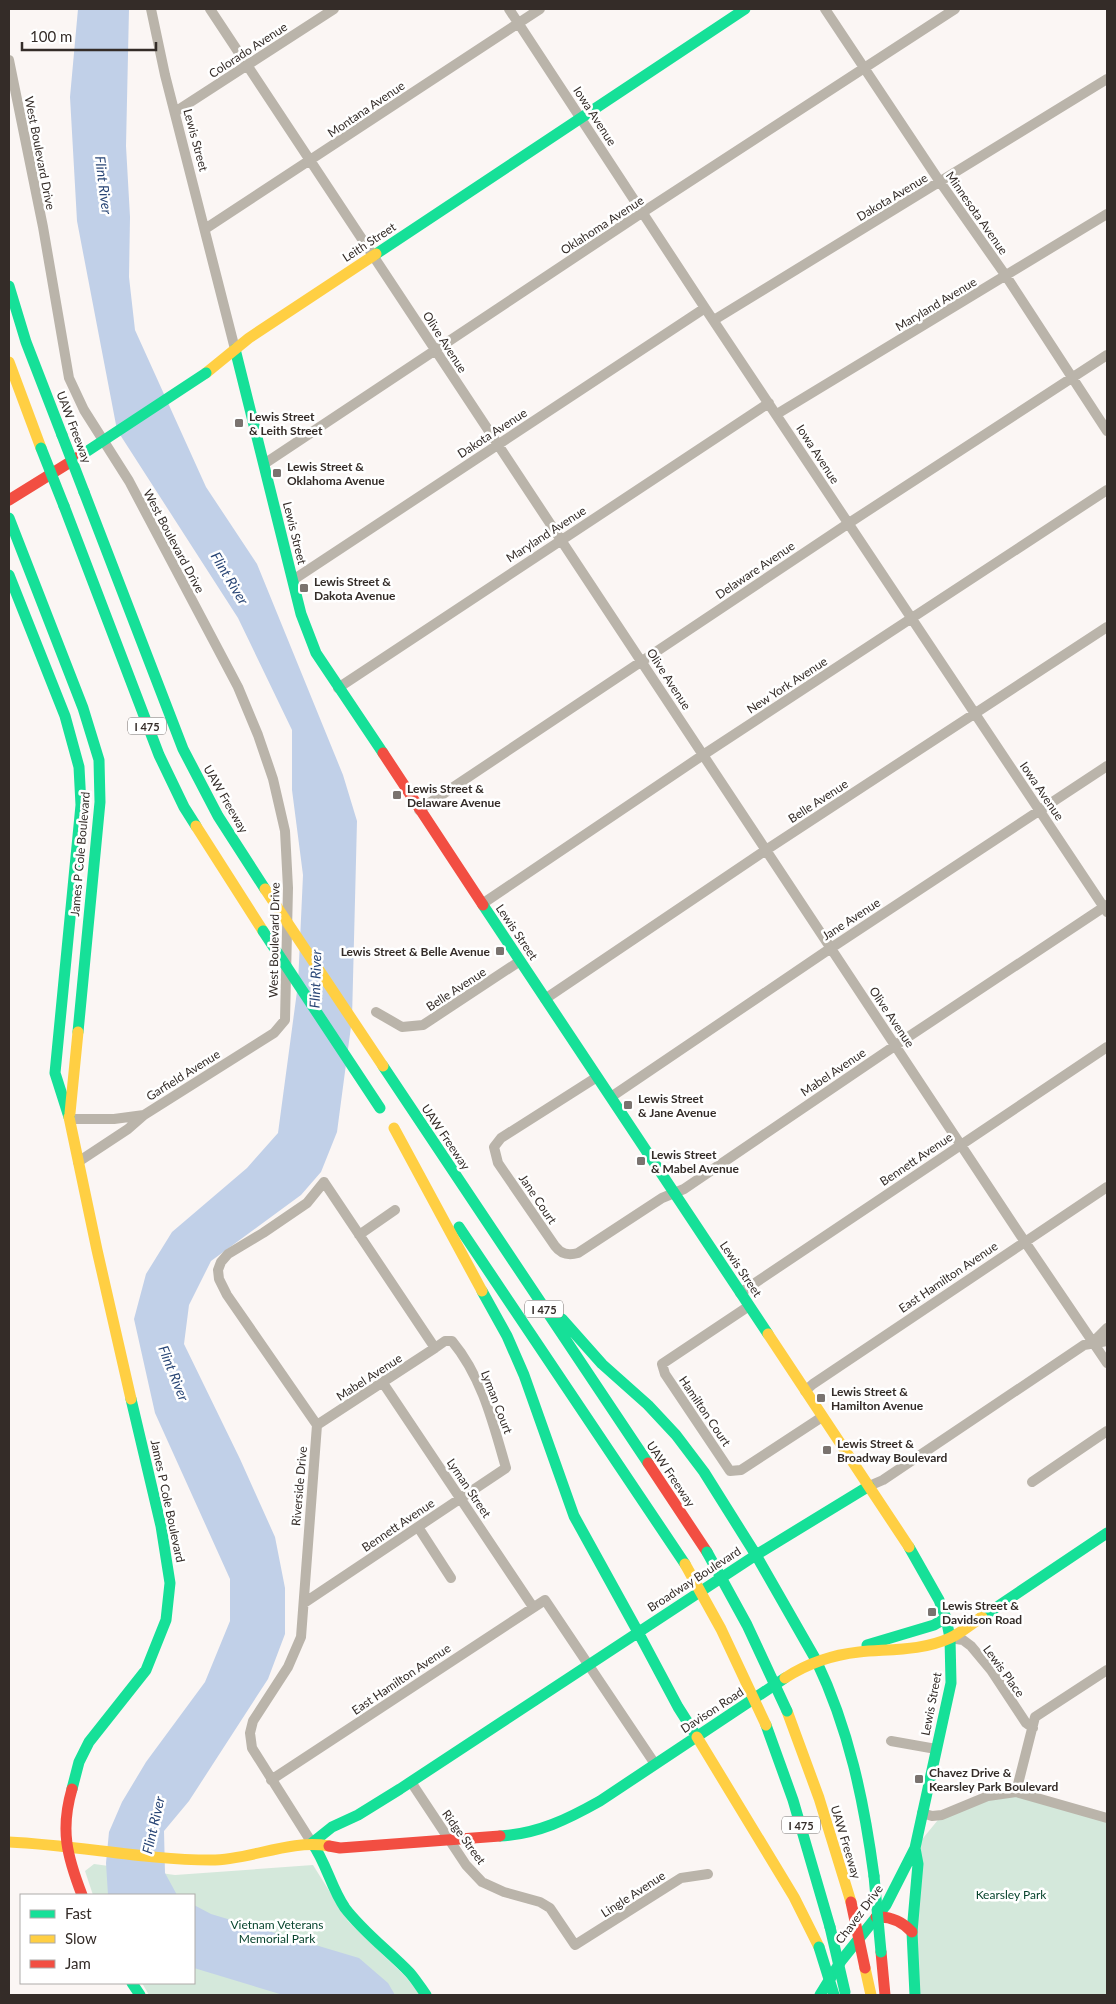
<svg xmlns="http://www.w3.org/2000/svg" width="1116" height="2004" viewBox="0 0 1116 2004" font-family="Lato,sans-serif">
<rect width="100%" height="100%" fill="#fbf6f4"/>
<path fill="#d4e8db" d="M1006 1792 1107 1818V1995H915V1848L942 1815Z
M94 1864 175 1875 313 1865 348 1921 406 1977 420 1995H149L142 1983H194V1895H93L85 1871Z"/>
<path fill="#c1d0e8" d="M78 9H129L126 146 130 217 129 277 135 330 206 487 257 564 343 775 357 821 352 1019 337 1132 321 1172 301 1195 211 1261 189 1305 184 1344 240 1459 275 1537 285 1588V1634L268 1679 189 1801 164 1831 165 1873 177 1895H108L106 1863 109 1832 122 1802 146 1762 205 1682 230 1621V1579L155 1413 134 1319 146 1274 172 1232 247 1168 278 1133 298 984 303 875 292 790V730L238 618 117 430 77 221 70 97Z
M194 1905 211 1914 359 1958 388 1983 395 1995H283L194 1968Z"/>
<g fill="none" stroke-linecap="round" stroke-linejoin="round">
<path stroke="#bab4aa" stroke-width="10" d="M151 9 165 75 235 349
M210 9 1019 1233 1107 1363
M509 9 705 308 1107 912
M825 9 940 182 1006 276 1107 431
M9 60 43 227 69 378 84 410 129 481 238 687 258 735 273 779 285 831 288 888 285 1020 274 1033 144 1115 114 1119H70
M175 112 334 9
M205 229 540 9
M714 320 1107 79
M777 414 1107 214
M264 464 643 212 955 9
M293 580 705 308
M338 688 769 403
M419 810 849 523 1107 355
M482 904 703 755 1107 490
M545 999 766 850 1107 627
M376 1012 402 1027 423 1025 520 961
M597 1077 501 1138 494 1147 498 1163 555 1246C561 1254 568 1256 578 1253L662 1198 684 1189 896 1045 1107 905
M611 1097 831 948 1107 766
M78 1162 128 1129 144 1115
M359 1235 395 1210
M740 1293 1107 1047
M749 1306 662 1364 665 1374 730 1471 741 1470 822 1417
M1093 1342 1107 1328
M383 1383 533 1607
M805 1391 813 1384 1107 1187
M1032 1482 1107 1431
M869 1486 883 1480 1084 1345 1107 1341
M418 1527 451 1578
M304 1603 506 1468C493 1423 482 1377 452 1341H445L435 1348 317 1425
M950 1638 963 1640 971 1646 991 1670 1026 1723 1033 1728
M891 1741 936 1749
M271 1780 545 1600 655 1764
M411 1782 466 1865 482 1882 504 1892 540 1902 550 1908 575 1945 681 1878 708 1874
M1016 1792 1035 1717 1107 1670
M922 1813 932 1816 942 1815 988 1796 1016 1792 1107 1818
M312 1843 252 1748 250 1733 253 1721 288 1667 301 1637 317 1425 227 1295 219 1279 218 1270 221 1262 228 1254 263 1233 307 1203 324 1182 435 1348"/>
<path stroke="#16e098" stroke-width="11" d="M376 254 745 9
M9 286 26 342 62 435
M235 349 301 614 316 653 383 753
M84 492 183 749 218 816 265 889
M64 506 159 755 184 807 196 826
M9 518 83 708 99 760 100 802 78 1032
M9 575 65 716 79 767 81 805 55 1073 69 1117
M483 905 768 1334
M383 1066 648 1463
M459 1227 685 1564
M482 1291 507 1336 524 1375 574 1516 638 1632
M562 1319 602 1364 648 1405 676 1435 704 1472 756 1555
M756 1555 816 1660
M982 1617 1107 1533
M638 1632 678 1707 697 1737
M867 1645 934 1625 946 1618
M816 1660C849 1729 864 1801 874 1876
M766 1725 793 1800 830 1927
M72 1789 79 1762 89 1742 146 1670 166 1620 170 1583 161 1526 131 1399
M500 1836C538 1834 568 1819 600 1801L785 1678
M312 1843 332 1827 358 1815 400 1789 756 1555 869 1486
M312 1843C326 1862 331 1888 345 1908 364 1933 389 1951 410 1973 416 1980 421 1988 426 1995
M915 1848 918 1864 912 1932 915 1995
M132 1983 140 1995
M820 1995 841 1961 886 1905 915 1848 951 1683 950 1638 946 1618 939 1600 909 1547"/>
<path stroke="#ffcf43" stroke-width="11" d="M9 362 41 448
M206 373 249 338 376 254
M196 826 263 931
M70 1113 78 1032
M69 1117 97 1250 131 1399
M394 1128 482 1291
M768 1334 909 1547
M785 1678C808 1663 831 1655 859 1652 889 1649 922 1651 950 1638 961 1633 971 1624 982 1617
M787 1711 819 1798 851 1902
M697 1737 794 1897 819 1947
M9 1842C77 1845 144 1860 211 1860 251 1860 289 1839 329 1846
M865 1968 871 1995"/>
<path stroke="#f24e42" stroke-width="11" d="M9 500 80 456
M383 753 483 905
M648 1463 707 1552
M72 1789C60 1830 67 1856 82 1895
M329 1846 340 1848 500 1836
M876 1917C891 1916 902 1921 912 1932
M881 1952 885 1995"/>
<path stroke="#16e098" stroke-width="11" d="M62 435 84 492
M41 448 64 506
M86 452 206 373
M263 931 380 1108
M707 1552 747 1625 787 1711
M874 1876 881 1952
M830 1927 845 1992
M819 1947 834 1995"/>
<path stroke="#ffcf43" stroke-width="11" d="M265 889 383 1066
M685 1564 721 1629 766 1725"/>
<path stroke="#f24e42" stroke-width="11" d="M851 1902 865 1968"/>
</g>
<g fill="#7a736f" stroke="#fff" stroke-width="2">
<rect x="234" y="418" width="10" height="10" rx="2.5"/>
<rect x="272" y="468" width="10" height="10" rx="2.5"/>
<rect x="299" y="583" width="10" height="10" rx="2.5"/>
<rect x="392" y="790" width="10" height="10" rx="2.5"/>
<rect x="495" y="946" width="10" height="10" rx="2.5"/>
<rect x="623" y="1100" width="10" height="10" rx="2.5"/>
<rect x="636" y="1156" width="10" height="10" rx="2.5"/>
<rect x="816" y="1393" width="10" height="10" rx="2.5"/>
<rect x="822" y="1445" width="10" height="10" rx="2.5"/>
<rect x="927" y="1607" width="10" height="10" rx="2.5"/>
<rect x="914" y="1774" width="10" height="10" rx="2.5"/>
</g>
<g text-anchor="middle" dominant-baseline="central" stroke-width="5" stroke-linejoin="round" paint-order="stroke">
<g fill="#fff" stroke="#716b68" stroke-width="1">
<rect x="128" y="717.5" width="38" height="17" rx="4"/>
<rect x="525" y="1300.5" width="38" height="17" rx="4"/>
<rect x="782" y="1816.5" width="38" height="17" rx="4"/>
</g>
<g font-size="11" font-weight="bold" fill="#342c28">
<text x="147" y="726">I 475</text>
<text x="544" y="1309">I 475</text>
<text x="801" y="1825">I 475</text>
</g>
<g font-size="12" fill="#342c28" stroke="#fff">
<text transform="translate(248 50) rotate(-33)">Colorado Avenue</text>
<text transform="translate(366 109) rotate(-34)">Montana Avenue</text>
<text transform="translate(595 116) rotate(57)">Iowa Avenue</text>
<text transform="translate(196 140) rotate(75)">Lewis Street</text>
<text transform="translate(40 153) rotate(79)">West Boulevard Drive</text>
<text transform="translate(892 197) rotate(-31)">Dakota Avenue</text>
<text transform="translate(977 213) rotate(55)">Minnesota Avenue</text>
<text transform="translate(602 225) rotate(-33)">Oklahoma Avenue</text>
<text transform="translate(369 242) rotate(-33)">Leith Street</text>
<text transform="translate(936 304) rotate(-31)">Maryland Avenue</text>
<text transform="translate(445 342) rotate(57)">Olive Avenue</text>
<text transform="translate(74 427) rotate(69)">UAW Freeway</text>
<text transform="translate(492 433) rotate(-33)">Dakota Avenue</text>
<text transform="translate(818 454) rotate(57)">Iowa Avenue</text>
<text transform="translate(295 533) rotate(76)">Lewis Street</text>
<text transform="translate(546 534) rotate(-33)">Maryland Avenue</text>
<text transform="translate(174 541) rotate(62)">West Boulevard Drive</text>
<text transform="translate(755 570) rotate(-34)">Delaware Avenue</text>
<text transform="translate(669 679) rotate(57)">Olive Avenue</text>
<text transform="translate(787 685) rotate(-33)">New York Avenue</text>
<text transform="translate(1042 791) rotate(56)">Iowa Avenue</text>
<text transform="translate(226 799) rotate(60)">UAW Freeway</text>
<text transform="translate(818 801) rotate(-33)">Belle Avenue</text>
<text transform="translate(80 854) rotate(-85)">James P Cole Boulevard</text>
<text transform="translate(851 919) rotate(-33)">Jane Avenue</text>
<text transform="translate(517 932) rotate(56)">Lewis Street</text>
<text transform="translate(274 940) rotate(-89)">West Boulevard Drive</text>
<text transform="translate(456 989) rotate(-33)">Belle Avenue</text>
<text transform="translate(892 1017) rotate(56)">Olive Avenue</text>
<text transform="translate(833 1072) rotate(-34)">Mabel Avenue</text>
<text transform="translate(183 1075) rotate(-32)">Garfield Avenue</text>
<text transform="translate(446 1137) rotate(56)">UAW Freeway</text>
<text transform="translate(916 1159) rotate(-34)">Bennett Avenue</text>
<text transform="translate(538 1199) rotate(56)">Jane Court</text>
<text transform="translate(741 1269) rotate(56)">Lewis Street</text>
<text transform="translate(948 1277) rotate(-34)">East Hamilton Avenue</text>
<text transform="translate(369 1377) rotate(-33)">Mabel Avenue</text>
<text transform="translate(497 1402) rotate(69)">Lyman Court</text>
<text transform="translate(705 1411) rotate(56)">Hamilton Court</text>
<text transform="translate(671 1474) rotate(56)">UAW Freeway</text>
<text transform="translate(299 1486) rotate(-85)">Riverside Drive</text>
<text transform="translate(469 1488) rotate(56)">Lyman Street</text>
<text transform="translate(168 1501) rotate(78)">James P Cole Boulevard</text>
<text transform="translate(398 1525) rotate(-34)">Bennett Avenue</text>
<text transform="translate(694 1579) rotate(-33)">Broadway Boulevard</text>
<text transform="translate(1004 1671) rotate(54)">Lewis Place</text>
<text transform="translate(401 1679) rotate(-34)">East Hamilton Avenue</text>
<text transform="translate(931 1704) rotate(-79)">Lewis Street</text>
<text transform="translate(712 1710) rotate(-33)">Davison Road</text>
<text transform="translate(464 1837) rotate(54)">Ridge Street</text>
<text transform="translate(846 1842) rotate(73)">UAW Freeway</text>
<text transform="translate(633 1894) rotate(-33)">Lingle Avenue</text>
<text transform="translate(859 1914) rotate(-53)">Chavez Drive</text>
</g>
<g font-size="12" font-weight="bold" fill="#342c28" stroke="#fff" text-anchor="start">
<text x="249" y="416">Lewis Street<tspan x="249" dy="14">&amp; Leith Street</tspan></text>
<text x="287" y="466">Lewis Street &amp;<tspan x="287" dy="14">Oklahoma Avenue</tspan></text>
<text x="314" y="581">Lewis Street &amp;<tspan x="314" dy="14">Dakota Avenue</tspan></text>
<text x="407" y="788">Lewis Street &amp;<tspan x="407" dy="14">Delaware Avenue</tspan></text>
<text x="490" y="951" text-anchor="end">Lewis Street &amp; Belle Avenue</text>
<text x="638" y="1098">Lewis Street<tspan x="638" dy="14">&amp; Jane Avenue</tspan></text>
<text x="651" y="1154">Lewis Street<tspan x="651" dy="14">&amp; Mabel Avenue</tspan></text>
<text x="831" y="1391">Lewis Street &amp;<tspan x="831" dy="14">Hamilton Avenue</tspan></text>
<text x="837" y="1443">Lewis Street &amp;<tspan x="837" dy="14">Broadway Boulevard</tspan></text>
<text x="942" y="1605">Lewis Street &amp;<tspan x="942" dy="14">Davidson Road</tspan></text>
<text x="929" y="1772">Chavez Drive &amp;<tspan x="929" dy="14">Kearsley Park Boulevard</tspan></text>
</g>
<g font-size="12" fill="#08442e" stroke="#fff">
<text x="1011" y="1894">Kearsley Park</text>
<text x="277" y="1924">Vietnam Veterans<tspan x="277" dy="14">Memorial Park</tspan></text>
</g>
<g font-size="14" font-style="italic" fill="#284575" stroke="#fff">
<text transform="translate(104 185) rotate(83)">Flint River</text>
<text transform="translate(230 578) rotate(59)">Flint River</text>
<text transform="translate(315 979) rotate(-88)">Flint River</text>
<text transform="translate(174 1373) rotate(68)">Flint River</text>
<text transform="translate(153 1825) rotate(-77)">Flint River</text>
</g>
</g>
<rect width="1116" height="2004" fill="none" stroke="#342c28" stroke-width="20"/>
<rect x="20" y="1894" width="175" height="90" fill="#ffffff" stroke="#aeaba9"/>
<rect x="30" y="1910" width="25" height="8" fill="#16e098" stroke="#aeaba9"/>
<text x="65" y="1919" font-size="15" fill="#342c28">Fast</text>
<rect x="30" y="1935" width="25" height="8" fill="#ffcf43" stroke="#aeaba9"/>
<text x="65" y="1944" font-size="15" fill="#342c28">Slow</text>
<rect x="30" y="1960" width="25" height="8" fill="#f24e42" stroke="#aeaba9"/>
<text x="65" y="1969" font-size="15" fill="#342c28">Jam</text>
<path d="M22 42v8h134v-8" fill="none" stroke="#342c28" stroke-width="2.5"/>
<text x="30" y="42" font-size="15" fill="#342c28" stroke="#ffffff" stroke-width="4" paint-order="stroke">100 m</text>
</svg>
